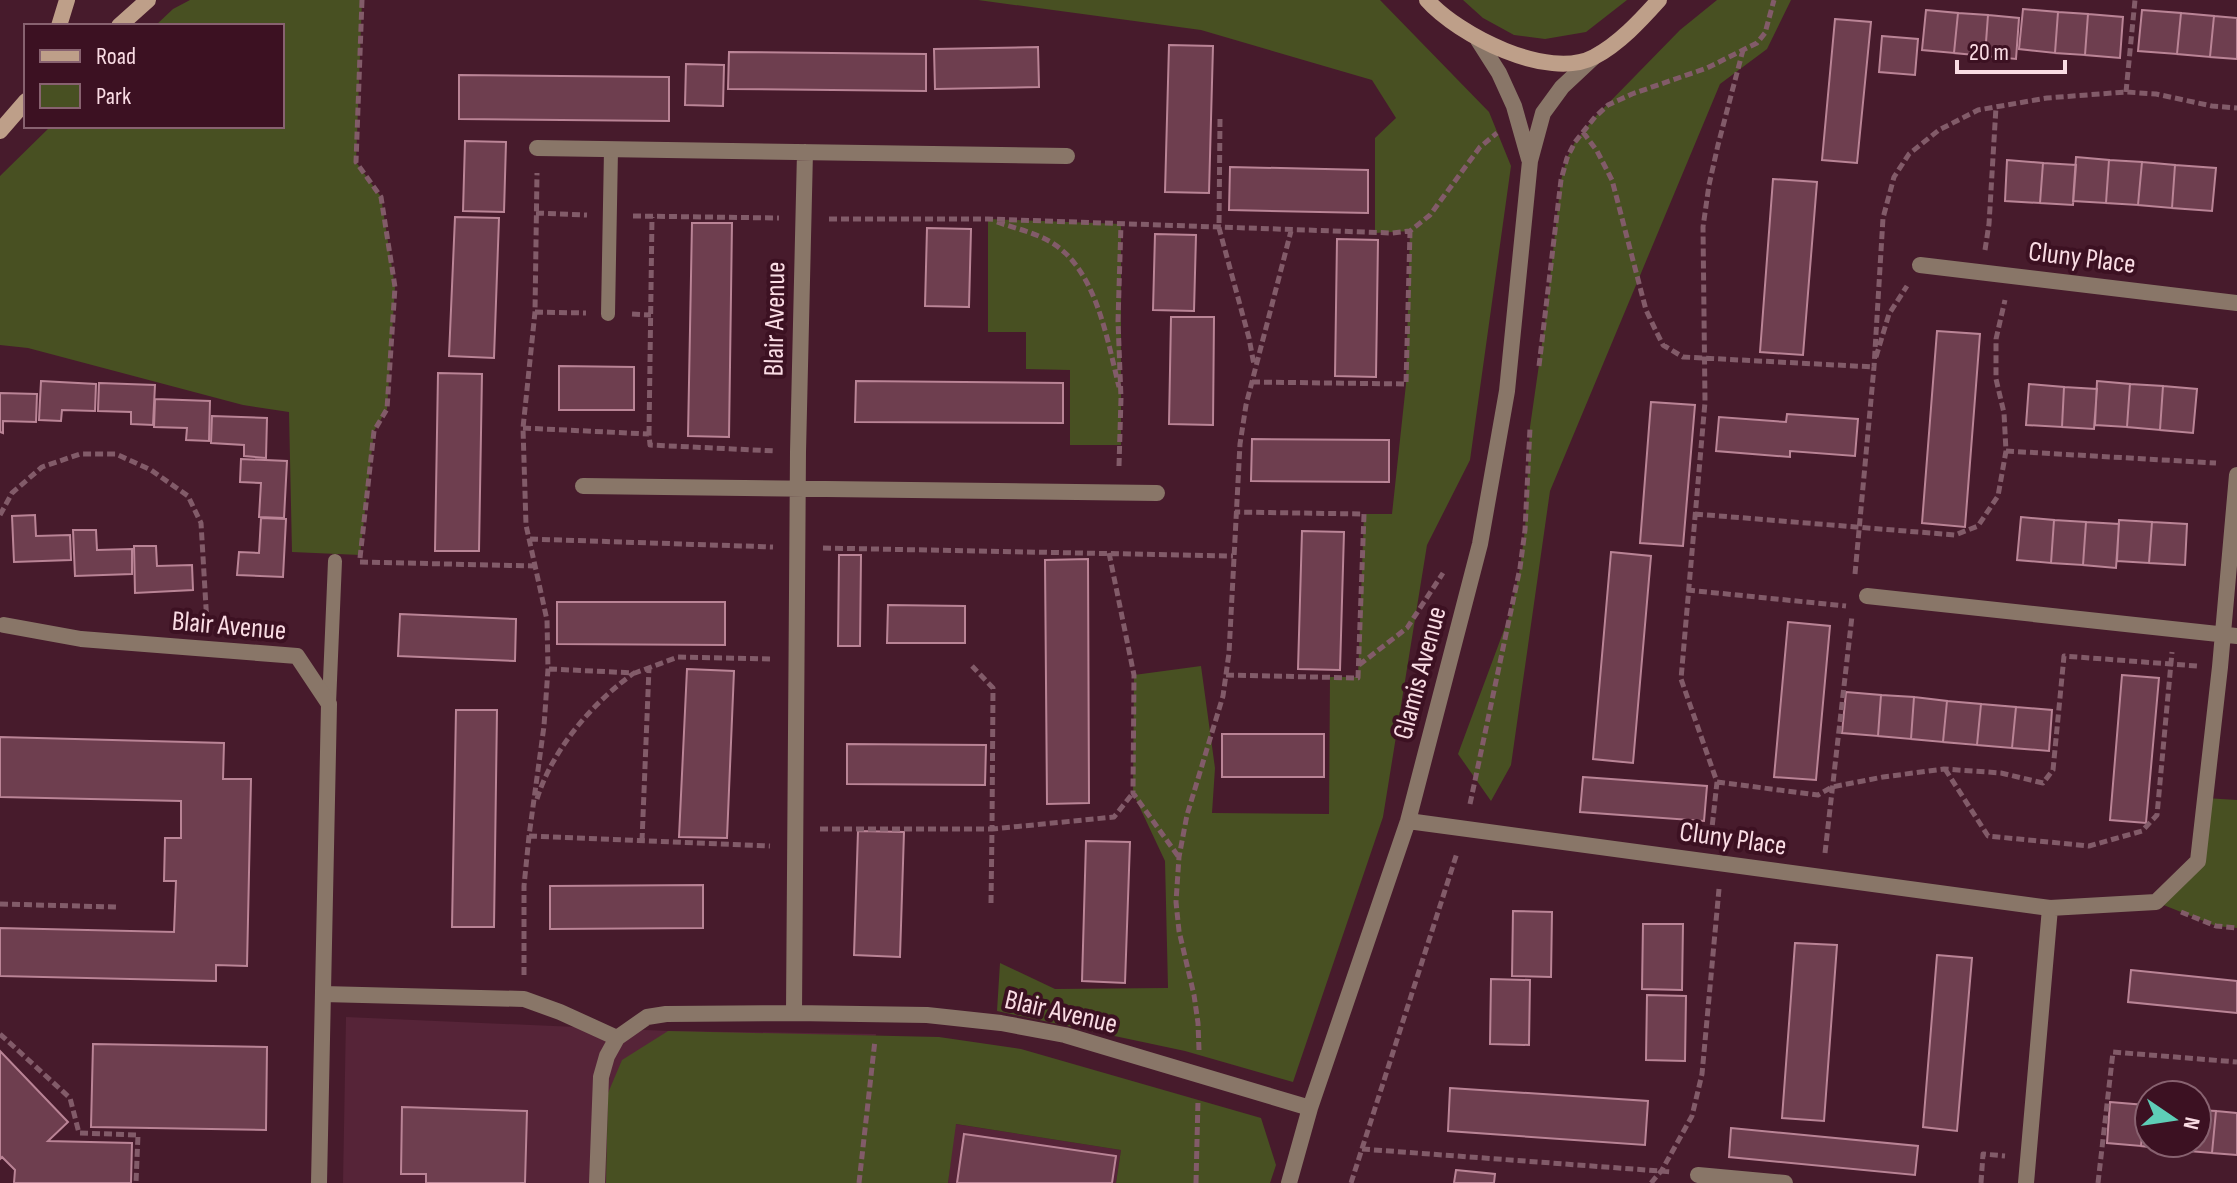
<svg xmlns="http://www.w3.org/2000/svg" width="2237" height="1183" viewBox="0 0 2237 1183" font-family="'Sofia Sans Condensed',sans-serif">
<rect width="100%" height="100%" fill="#471b2c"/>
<path fill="#562438" d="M346 1017 668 1031 876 1034 859 1183H343Z
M955 1124 1121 1150 1116 1183H948Z"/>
<path fill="#485022" d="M190 0H362L356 162 381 197 395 287 387 409 374 431 360 555 292 552 289 412 243 405 28 348 0 345V176L51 126H282V26H155L173 9Z
M978 0H1380L1489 112 1511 166 1470 460 1427 545 1383 817 1293 1082 1185 1051 997 1011 1000 963 1055 989 1168 988 1165 861 1133 793 1134 675 1201 666 1215 768 1212 813 1329 814 1330 677H1358L1364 514H1392L1406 384 1410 231 1375 233V138L1396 118 1372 80 1201 30Z
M1463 0H1627L1586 32 1545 39 1514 35 1483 18Z
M1717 0H1791L1767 49 1720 84 1550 491 1511 765 1491 801 1458 754 1511 611 1520 568 1525 530 1530 427 1545 323 1561 180 1567 158 1575 142 1595 117 1680 30Z
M988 219 1121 224V445H1070V370L1026 369V332H988Z
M2205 798 2237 800V928L2216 926 2156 902 2198 861Z
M668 1031 939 1037 1021 1049 1261 1118 1276 1165 1270 1183H1116L1121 1150 956 1124 948 1183H606L608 1093 622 1060Z"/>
<path fill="#6e3e4f" stroke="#ba8496" stroke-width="2" d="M2023 9 2058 12 2055 53 2019 49Z
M1926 10 1958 13 1954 53 1922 50Z
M2142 10 2181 13 2177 54 2138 51Z
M2058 12 2088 14 2085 55 2055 53Z
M1958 13 1988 15 1985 56 1954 53Z
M2181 13 2214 16 2210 57 2177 54Z
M2088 14 2123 17 2120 58 2085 55Z
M1988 15 2019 18 2016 59 1985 56Z
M2214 16 2237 18V59L2210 57Z
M1835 19 1871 22 1857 163 1822 160Z
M1882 36 1918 39 1915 75 1879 72Z
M1169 45 1213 46 1209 193 1165 192Z
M1038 47 1039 87 935 89 934 49Z
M729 52 926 54V91L728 89Z
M686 64 724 65 723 106 685 105Z
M459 75 669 77V121L459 119Z
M465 141 506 142 504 212 463 211Z
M2076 157 2109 160 2106 203 2073 201Z
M2007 160 2043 163 2040 203 2005 201Z
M2109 160 2142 162 2138 205 2106 203Z
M2142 162 2175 165 2172 208 2138 205Z
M2043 163 2076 165 2073 205 2040 203Z
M2175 165 2216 168 2212 211 2172 208Z
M1230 167 1368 170V213L1229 210Z
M1773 179 1817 182 1803 355 1760 352Z
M455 217 499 218 494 358 449 356Z
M692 223H732L729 437 688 436Z
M927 228 971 229 969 307 925 306Z
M1155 234 1196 235 1194 311 1153 310Z
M1337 239 1378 240 1376 377 1335 376Z
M1171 317H1214L1213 425 1169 424Z
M1937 331 1980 334 1965 527 1922 523Z
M559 366 634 367V410H559Z
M438 373 482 374 479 551H435Z
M41 381 96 384 95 411 62 410 61 421 39 420Z
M856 381 1063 383V423L855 422Z
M2097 381 2130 384 2127 427 2095 425Z
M99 383 155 385 153 425 131 424V412L98 411Z
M2029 384 2064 387 2062 427 2026 425Z
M2130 384 2163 386 2160 430 2127 427Z
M2163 386 2197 389 2193 433 2160 430Z
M2064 387 2097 389 2094 429 2062 427Z
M0 393 37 394 36 422 3 421V433L0 432Z
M155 399 210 401 209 441 186 440 187 428 154 427Z
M1651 402 1695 405 1683 546 1640 543Z
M1787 414 1858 419 1855 456 1790 451V457L1716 451 1719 417 1786 422Z
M212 416 267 418 266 458 244 456V445L211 443Z
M1252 439 1389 440V482L1251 481Z
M241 459 287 461 284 518 259 517 261 483 240 482Z
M35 515 36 536 70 535 71 560 14 562 12 516Z
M2021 517 2054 520 2051 563 2017 560Z
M261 518 286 519 283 577 237 575 239 552 259 553Z
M2054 520 2086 522 2083 565 2051 563Z
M2119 520 2152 522 2149 563 2117 561Z
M2086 522 2119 524 2116 568 2083 565Z
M2152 522 2187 524 2185 565 2149 563Z
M73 530H96L97 550 132 549V574L75 576Z
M1302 531 1344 532 1340 670 1298 669Z
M134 546H156L157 566 192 565 193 590 135 593Z
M1611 552 1651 556 1633 763 1593 759Z
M839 555H861L860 646H838Z
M1088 559 1089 803 1047 804 1045 560Z
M557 602H725V645L557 644Z
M888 605 965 606V643H887Z
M400 614 516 619 515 661 398 656Z
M1788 622 1830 626 1816 780 1774 777Z
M687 669 734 671 727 838 679 837Z
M2122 675 2159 678 2146 823 2110 820Z
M1846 692 1881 695 1878 736 1842 733Z
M1881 695 1914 697 1911 739 1878 736Z
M1914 697 1947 701 1943 742 1911 739Z
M1947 701 1981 704 1977 745 1943 742Z
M1981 704 2016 707 2012 748 1977 745Z
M2016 707 2052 710 2049 751 2012 748Z
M456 710H497L494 927H452Z
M1222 734H1324V777H1222Z
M0 737 224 743 223 779H251L247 966 216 965V981L0 976V928L174 932 176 881H164L165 838H181V801L0 797Z
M847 744 986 745 985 785 847 784Z
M1583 777 1707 786 1704 821 1580 812Z
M858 831 904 832 900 957 854 955Z
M1086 841 1130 842 1125 983 1082 981Z
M703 885V928L550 929V886Z
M1513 911 1552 912 1551 977 1512 976Z
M1643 924H1683L1682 990 1642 989Z
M1795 943 1837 945 1824 1121 1782 1118Z
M1937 955 1972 958 1957 1131 1923 1127Z
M2131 970 2237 981V1013L2128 1002Z
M1491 979 1530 980 1529 1045 1490 1044Z
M1647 995 1686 996 1685 1061 1646 1060Z
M93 1044 267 1047 266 1130 91 1127Z
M0 1051 68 1122 48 1141 132 1143 131 1183H14L15 1170 2 1157 0 1159Z
M1450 1088 1648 1101 1645 1145 1448 1131Z
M2110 1102 2145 1105 2141 1146 2107 1143Z
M2145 1105H2149V1143H2178L2177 1150 2141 1146Z
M402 1107 527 1111 525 1183H426V1174H401Z
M2197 1110 2216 1111 2212 1153 2177 1150 2178 1143H2197Z
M2216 1111 2237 1113V1155L2212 1153Z
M1731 1128 1918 1146 1915 1175 1729 1157Z
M964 1134 1116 1156 1112 1183H957Z
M1456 1170 1495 1174 1494 1183H1454Z"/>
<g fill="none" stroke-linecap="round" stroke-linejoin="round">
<path stroke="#825b69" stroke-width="5" stroke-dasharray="8 4" stroke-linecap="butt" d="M2126 92 2135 0
M1220 119 1219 228 1249 338 1254 365
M1583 132 1597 151 1612 180 1646 310 1656 331 1663 345 1683 357 1874 367
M536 213 587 215
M633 216 779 218
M829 219H988L1392 233 1410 231 1430 215 1480 147 1497 133
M997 222C1014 228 1033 232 1049 241 1096 267 1107 339 1119 387
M1985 250 1989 224 1996 107
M535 312 586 313
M632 314 651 315
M1876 357 1889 314 1907 286
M1539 366 1561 180 1567 158 1575 142 1595 117 1608 105 1632 94 1707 68 1757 43 1765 33 1774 0
M1252 382 1406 384 1410 231
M523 428 649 434 650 445 776 451
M649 434 652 217
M2006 451 2216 463
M1119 466 1121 398 1118 321 1121 224
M1695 514 1955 535 1978 526 1998 496 2006 451 2004 413 1996 379V339L2005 300
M0 515 12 493 42 467 80 454H116L151 470 188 496 201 523 207 624
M530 539 773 547
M823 548 1233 556
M1109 553 1134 675 1133 793 1178 856
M360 558 374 431 387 409 395 287 381 197 356 162 362 0
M360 562 535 566
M1855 574 1874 367 1883 218 1894 177 1909 154 1939 130 1978 110 2047 98 2126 92 2156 94 2212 106 2237 108
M1687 590 1846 606
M1359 665 1407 628 1443 573
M549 669 635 673 678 657 771 659
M1226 675 1358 678 1364 514 1235 512
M1945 769 1988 836 2089 846 2142 831 2157 815 2172 652
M1717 782 1818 795 1832 787 1883 777 1944 769 2001 773 2043 783 2053 770 2064 656 2197 666
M537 799C552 750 592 703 634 673
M1470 804 1520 568 1525 530 1530 428
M820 829H992L993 688 972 666
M529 836 770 846
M1711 837 1717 782 1681 679 1705 402 1703 227 1709 185 1718 145 1743 50
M642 841 649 668
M1825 853 1852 616
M991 903 992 829 1114 817 1133 793
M0 904 116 907
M2181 912 2216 926 2237 928
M524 975V886L529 836 544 726 548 669 547 620 526 525 523 428 535 312 537 173
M0 1034 70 1098 79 1133 138 1135 136 1183
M1199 1050 1198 1023 1194 995 1179 931 1176 902 1179 857 1187 815 1223 696 1229 653 1240 444 1246 405 1291 231
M1362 1149 1673 1172
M859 1183 875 1040
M1196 1183 1198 1100
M1351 1183 1457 853
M1651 1183 1662 1170 1692 1116 1702 1074 1719 889
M1981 1183 1983 1154 2005 1156
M2098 1183 2113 1052 2237 1062"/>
<path stroke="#897668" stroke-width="14" d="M608 314 611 150
M329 704 335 561"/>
<path stroke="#897668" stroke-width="16" d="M1478 40 1499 73 1514 106 1529 159
M537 148 1067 156
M1920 265 2237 303
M583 486 1157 493
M1867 596 2237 636
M4 625 81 639 297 656 329 704 319 1183
M1408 821 2050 908 2156 902 2198 861 2220 667 2237 475
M323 994 524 999 560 1012 617 1038 647 1017 666 1014 794 1013 927 1015 1001 1023 1065 1035 1310 1108
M794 1013 798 452 805 152
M1698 1175 1785 1183
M597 1183 601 1077 607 1056 617 1038
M1289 1183 1310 1108 1408 821 1480 544 1507 391 1530 161 1543 113 1562 87 1593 58
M2026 1183 2050 908"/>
<path stroke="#be9f89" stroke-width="16" d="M1427 0C1458 35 1548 81 1594 57 1619 44 1641 20 1659 0
M59 26 67 0
M119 26 148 0
M0 131 26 101"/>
</g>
<g text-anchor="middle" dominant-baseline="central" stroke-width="8" stroke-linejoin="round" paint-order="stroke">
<g font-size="28" fill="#fadce4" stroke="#3c1122">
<text transform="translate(2082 258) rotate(7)">Cluny Place</text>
<text transform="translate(775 319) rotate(-89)">Blair Avenue</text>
<text transform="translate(229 626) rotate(5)">Blair Avenue</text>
<text transform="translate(1420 673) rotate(-75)">Glamis Avenue</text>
<text transform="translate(1733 839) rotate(8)">Cluny Place</text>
<text transform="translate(1061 1012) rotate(13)">Blair Avenue</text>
</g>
</g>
<rect x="24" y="24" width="260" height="104" fill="#3c1122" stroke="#886270" stroke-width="2"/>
<rect x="40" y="50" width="40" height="12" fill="#be9f89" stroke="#886270" stroke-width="2"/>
<text x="96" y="64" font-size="24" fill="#fadce4">Road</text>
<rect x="40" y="84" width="40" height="24" fill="#485022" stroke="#886270" stroke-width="2"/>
<text x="96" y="104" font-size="24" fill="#fadce4">Park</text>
<g transform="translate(2173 1119) rotate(103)"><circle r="38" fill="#3c1122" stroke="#886270" stroke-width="2"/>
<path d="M0-6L14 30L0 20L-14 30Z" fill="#5eceb7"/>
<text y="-12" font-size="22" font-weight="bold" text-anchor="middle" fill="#fadce4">N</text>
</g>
<path d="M1957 60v12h108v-12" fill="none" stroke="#fadce4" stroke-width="4"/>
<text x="1969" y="60" font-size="24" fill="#fadce4" stroke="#3c1122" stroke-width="6" paint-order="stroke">20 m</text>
</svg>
